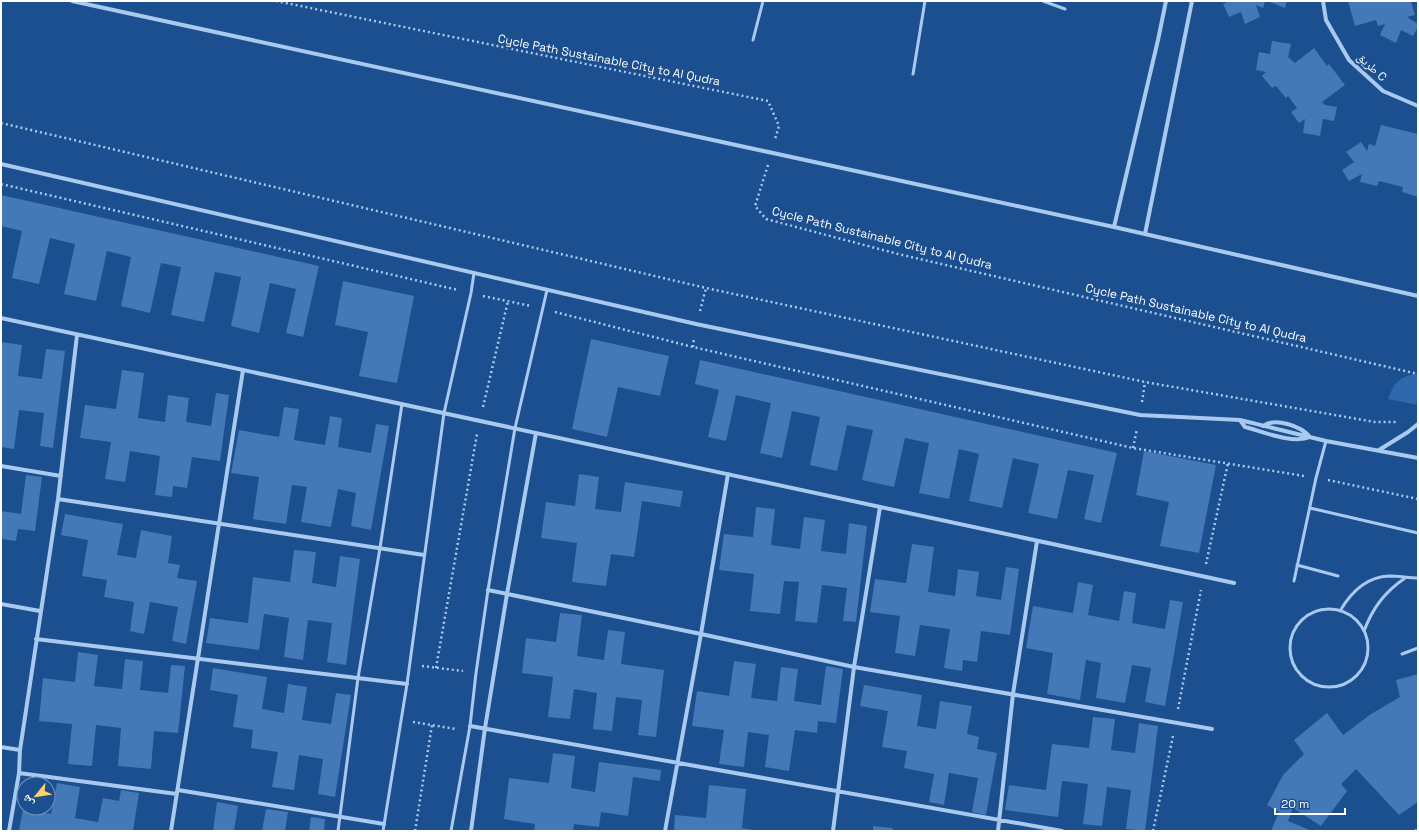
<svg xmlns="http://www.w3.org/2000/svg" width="1419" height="832" viewBox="0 0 1419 832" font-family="'Space Grotesk','Noto Naskh Arabic',sans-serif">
<rect width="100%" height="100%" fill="#1b4f8f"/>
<path fill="#2e69ad" d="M1414 374H1418V405L1388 399C1394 383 1398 378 1414 374Z"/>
<path fill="#4478b7" d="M1229 1H1265L1263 8 1256 5 1260 17 1245 24 1241 12 1229 17 1223 4Z
M1267 1H1287L1285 8Z
M1348 1H1411L1415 15 1407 17 1418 24V27L1413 36 1401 30 1396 43 1380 35 1385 24 1378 26 1376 20 1355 26Z
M1272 41 1291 44 1288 57 1295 63 1314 48 1327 66 1329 64 1345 85 1322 102 1325 105 1337 107 1334 121 1323 119 1320 136 1303 133 1305 119 1299 123 1291 112 1297 108 1288 96 1286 98 1276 86 1272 88 1262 76 1266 72 1256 70 1259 52 1270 54Z
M1381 125 1418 134V197L1402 192 1403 187 1379 181 1377 186 1360 182 1362 174 1349 181 1342 170 1354 162 1346 152 1361 142 1367 151 1369 144 1375 146Z
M1 195 319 266 303 337 286 333 296 289 270 283 259 333 231 326 241 277 215 272 204 322 171 315 181 267 161 263 150 313 121 306 131 257 107 251 96 301 64 294 75 244 50 238 39 284 12 278 22 231 1 226Z
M343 281 414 296 397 383 359 376 368 332 335 325Z
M591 339 669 356 660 396 618 387 607 437 572 429Z
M1 342 22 345 18 376 42 379 46 349 65 351 53 448 40 446 44 413 19 410 14 449 1 447Z
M700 360 1117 453 1101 523 1084 519 1094 475 1068 470 1057 519 1028 513 1039 464 1013 458 1002 508 969 501 979 454 959 449 949 499 919 493 929 443 905 438 894 487 862 480 873 430 847 425 837 471 810 465 820 417 792 411 782 458 760 453 771 403 736 395 726 441 708 437 719 390 695 384Z
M122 370 144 373 138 418 165 422 168 395 189 398 186 422 211 426 216 393 229 395 220 461 192 457 187 488 173 486 172 497 155 495 160 456 130 451 125 482 105 479 111 442 80 438 85 405 116 409Z
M284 407 299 409 294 440 325 445 330 416 342 418 338 447 371 453 376 424 389 426 371 530 351 526 356 493 338 489 331 527 301 522 307 487 292 485 286 524 253 519 259 477 231 473 239 430 279 437Z
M1144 451 1216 465 1199 553 1160 546 1169 502 1136 495Z
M579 474 599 477 595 509 621 512 625 482 683 491 680 507 642 501 634 557 611 554 606 586 572 582 577 543 541 538 546 502 575 506Z
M26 475 42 477 35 531 18 529 16 541 1 539V511L21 514Z
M756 507 775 509 771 545 800 549 804 517 825 520 821 551 846 554 849 523 867 526 856 622 843 621 847 588 822 585 817 623 795 621 799 582 784 581 780 614 750 611 754 574 719 570 724 534 753 537Z
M65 514 123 524 117 555 136 558 141 530 172 536 168 563 180 565 177 578 197 581 186 644 172 641 178 607 150 602 144 634 130 631 134 602 104 597 107 580 82 576 88 540 61 535Z
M912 544 934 547 928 592 955 596 958 569 979 572 976 596 1001 600 1006 567 1019 569 1010 635 981 631 977 662 963 660 962 671 944 668 950 629 920 625 915 656 895 653 900 616 870 612 875 579 906 583Z
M294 550 316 552 312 583 336 587 340 556 360 559 346 665 327 662 332 623 308 620 303 660 284 657 289 618 264 614 259 650 206 643 210 618 248 623 253 577 290 582Z
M1078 582 1093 585 1088 615 1119 621 1124 591 1136 593 1132 623 1165 629 1170 600 1183 602 1165 706 1145 702 1151 668 1132 665 1125 703 1096 698 1101 663 1086 660 1080 700 1047 694 1053 653 1026 648 1033 606 1073 613Z
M560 613 582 615 577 656 604 660 608 630 625 632 621 664 664 670 656 737 638 735 642 700 616 697 612 731 593 729 597 693 574 689 570 719 548 717 553 677 522 673 526 638 556 642Z
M78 652 98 655 94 686 122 689 125 659 143 661 140 690 168 693 171 665 185 666 178 733 154 731 151 769 118 766 121 728 96 725 92 766 68 764 72 724 39 721 43 678 75 682Z
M734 661 756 664 751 698 777 701 781 667 798 669 794 701 821 705 826 666 843 669 836 723 818 721 817 733 795 730 789 771 765 767 769 735 748 732 744 767 719 764 724 730 692 726 697 691 729 696Z
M213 668 267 677 262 709 284 713 288 684 307 687 302 720 331 724 336 693 351 695 335 797 318 794 323 759 299 755 294 790 272 787 278 752 251 748 253 730 233 727 238 695 210 690Z
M1418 674V802L1399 815 1356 769 1341 784 1347 791 1321 826 1293 808 1288 821 1312 831H1271L1279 812 1267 805 1283 775 1304 754 1294 740 1327 713 1343 735 1371 714 1400 697 1396 680Z
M864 685 922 695 917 726 936 729 940 701 972 706 967 734 979 737 977 749 997 753 986 815 972 812 978 778 949 773 944 805 929 802 934 774 904 768 907 751 882 747 888 711 860 706Z
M1093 717 1115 719 1111 750 1135 753 1139 723 1158 726 1145 831 1126 829 1131 790 1107 787 1102 826 1083 824 1088 784 1062 781 1058 817 1005 810 1009 785 1046 790 1052 744 1089 748Z
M553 753 575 756 571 788 595 792 599 762 661 770 660 781 633 777 628 816 601 812 599 827 574 824 573 831H534L535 824 504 819 509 778 549 783Z
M57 783 80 787 75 818 98 822 103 798 119 801 121 790 139 793 133 831H19L23 809 51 814Z
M709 785 746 789 742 828 759 831H674L675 815 706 818Z
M217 802 238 806 234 831H213Z
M266 809 288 812 285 831H262Z
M311 817 325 819 324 831H309Z
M873 826 893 828 892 831H873Z"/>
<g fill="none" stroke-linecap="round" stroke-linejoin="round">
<path stroke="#a9c9ee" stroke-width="2.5" stroke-dasharray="2 3" stroke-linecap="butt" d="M276 1 768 101 779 126 775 139
M1 123 706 288 1145 382 1375 422H1396
M768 165 755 206 766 219 898 254 1418 374
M1 184 458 290
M483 296 531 306
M700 311 706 288
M555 312 693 347 1133 448 1304 476
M693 347 694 337
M1142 402 1145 382
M483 407 508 301
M1133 448 1137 429
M1328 480 1418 499
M1206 564 1228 463
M422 666 463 671
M436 668 477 434
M1178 709 1201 590
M413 722 456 729
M415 831 432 725
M1153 831 1173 736
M1415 831 1418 829"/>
<path stroke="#a9c9ee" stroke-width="3" d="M1043 1 1065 9
M753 40 763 1
M913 74 925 1
M1310 508 1418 533
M1297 565 1338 576
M1294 581 1316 478 1326 441
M1290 648a39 39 0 1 1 78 0a39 39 0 1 1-78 0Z
M1340 611C1351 592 1366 577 1389 576 1399 576 1409 578 1418 578
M1364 631C1373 607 1385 592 1405 578
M1402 654 1418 648
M338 831 358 678 380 548 402 404
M383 831 407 684 444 413 471 293 474 273
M451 831 470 726 476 673 488 590 515 428 547 290"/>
<path stroke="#a9c9ee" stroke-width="4" d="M72 1 1114 227 1418 296
M1323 1 1326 20 1349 60 1383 91 1418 106
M1 164 696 324 1140 415 1240 420 1326 441 1418 458
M1114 227 1158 40 1166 1
M1145 234 1192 1
M1 318 1234 583
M1240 420 1245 427 1249 428C1266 433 1294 444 1310 437
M1263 426C1275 417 1301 426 1310 437
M1379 450 1408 432 1418 424
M1 466 61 476
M58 499 424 555
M488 590 701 634 854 667 1212 729
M1 604 40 611
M36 639 407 684
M470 726 1062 831
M1 747 20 750
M19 773 177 794
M178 790 384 824
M9 831 19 773 20 750 58 499 77 335
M171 831 243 370
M471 831 485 728 507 594 536 433
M665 831 701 634 728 474
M833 831 854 667 880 507
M998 831 1013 694 1037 541"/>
</g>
<g text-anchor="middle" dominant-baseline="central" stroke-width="4" stroke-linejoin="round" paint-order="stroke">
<g font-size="12" fill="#fff" stroke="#1b4f8f">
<text transform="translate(609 60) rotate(11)">Cycle Path Sustainable City to Al Qudra</text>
<text transform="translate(1372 67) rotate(43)">طريق C</text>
<text transform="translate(882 238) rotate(14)">Cycle Path Sustainable City to Al Qudra</text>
<text transform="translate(1196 313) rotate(13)">Cycle Path Sustainable City to Al Qudra</text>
</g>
</g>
<rect width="1419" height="832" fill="none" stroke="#ffffff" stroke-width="4"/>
<g transform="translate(36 796) rotate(240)"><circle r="19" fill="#1b4f8f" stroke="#7695bc"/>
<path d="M0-3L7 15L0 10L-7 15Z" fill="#ffd166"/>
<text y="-6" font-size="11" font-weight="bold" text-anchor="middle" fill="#ffffff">ش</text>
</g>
<path d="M1275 808v6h70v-6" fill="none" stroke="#ffffff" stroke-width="2"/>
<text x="1281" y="808" font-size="12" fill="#ffffff" stroke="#1b4f8f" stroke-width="3" paint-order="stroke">20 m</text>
</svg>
